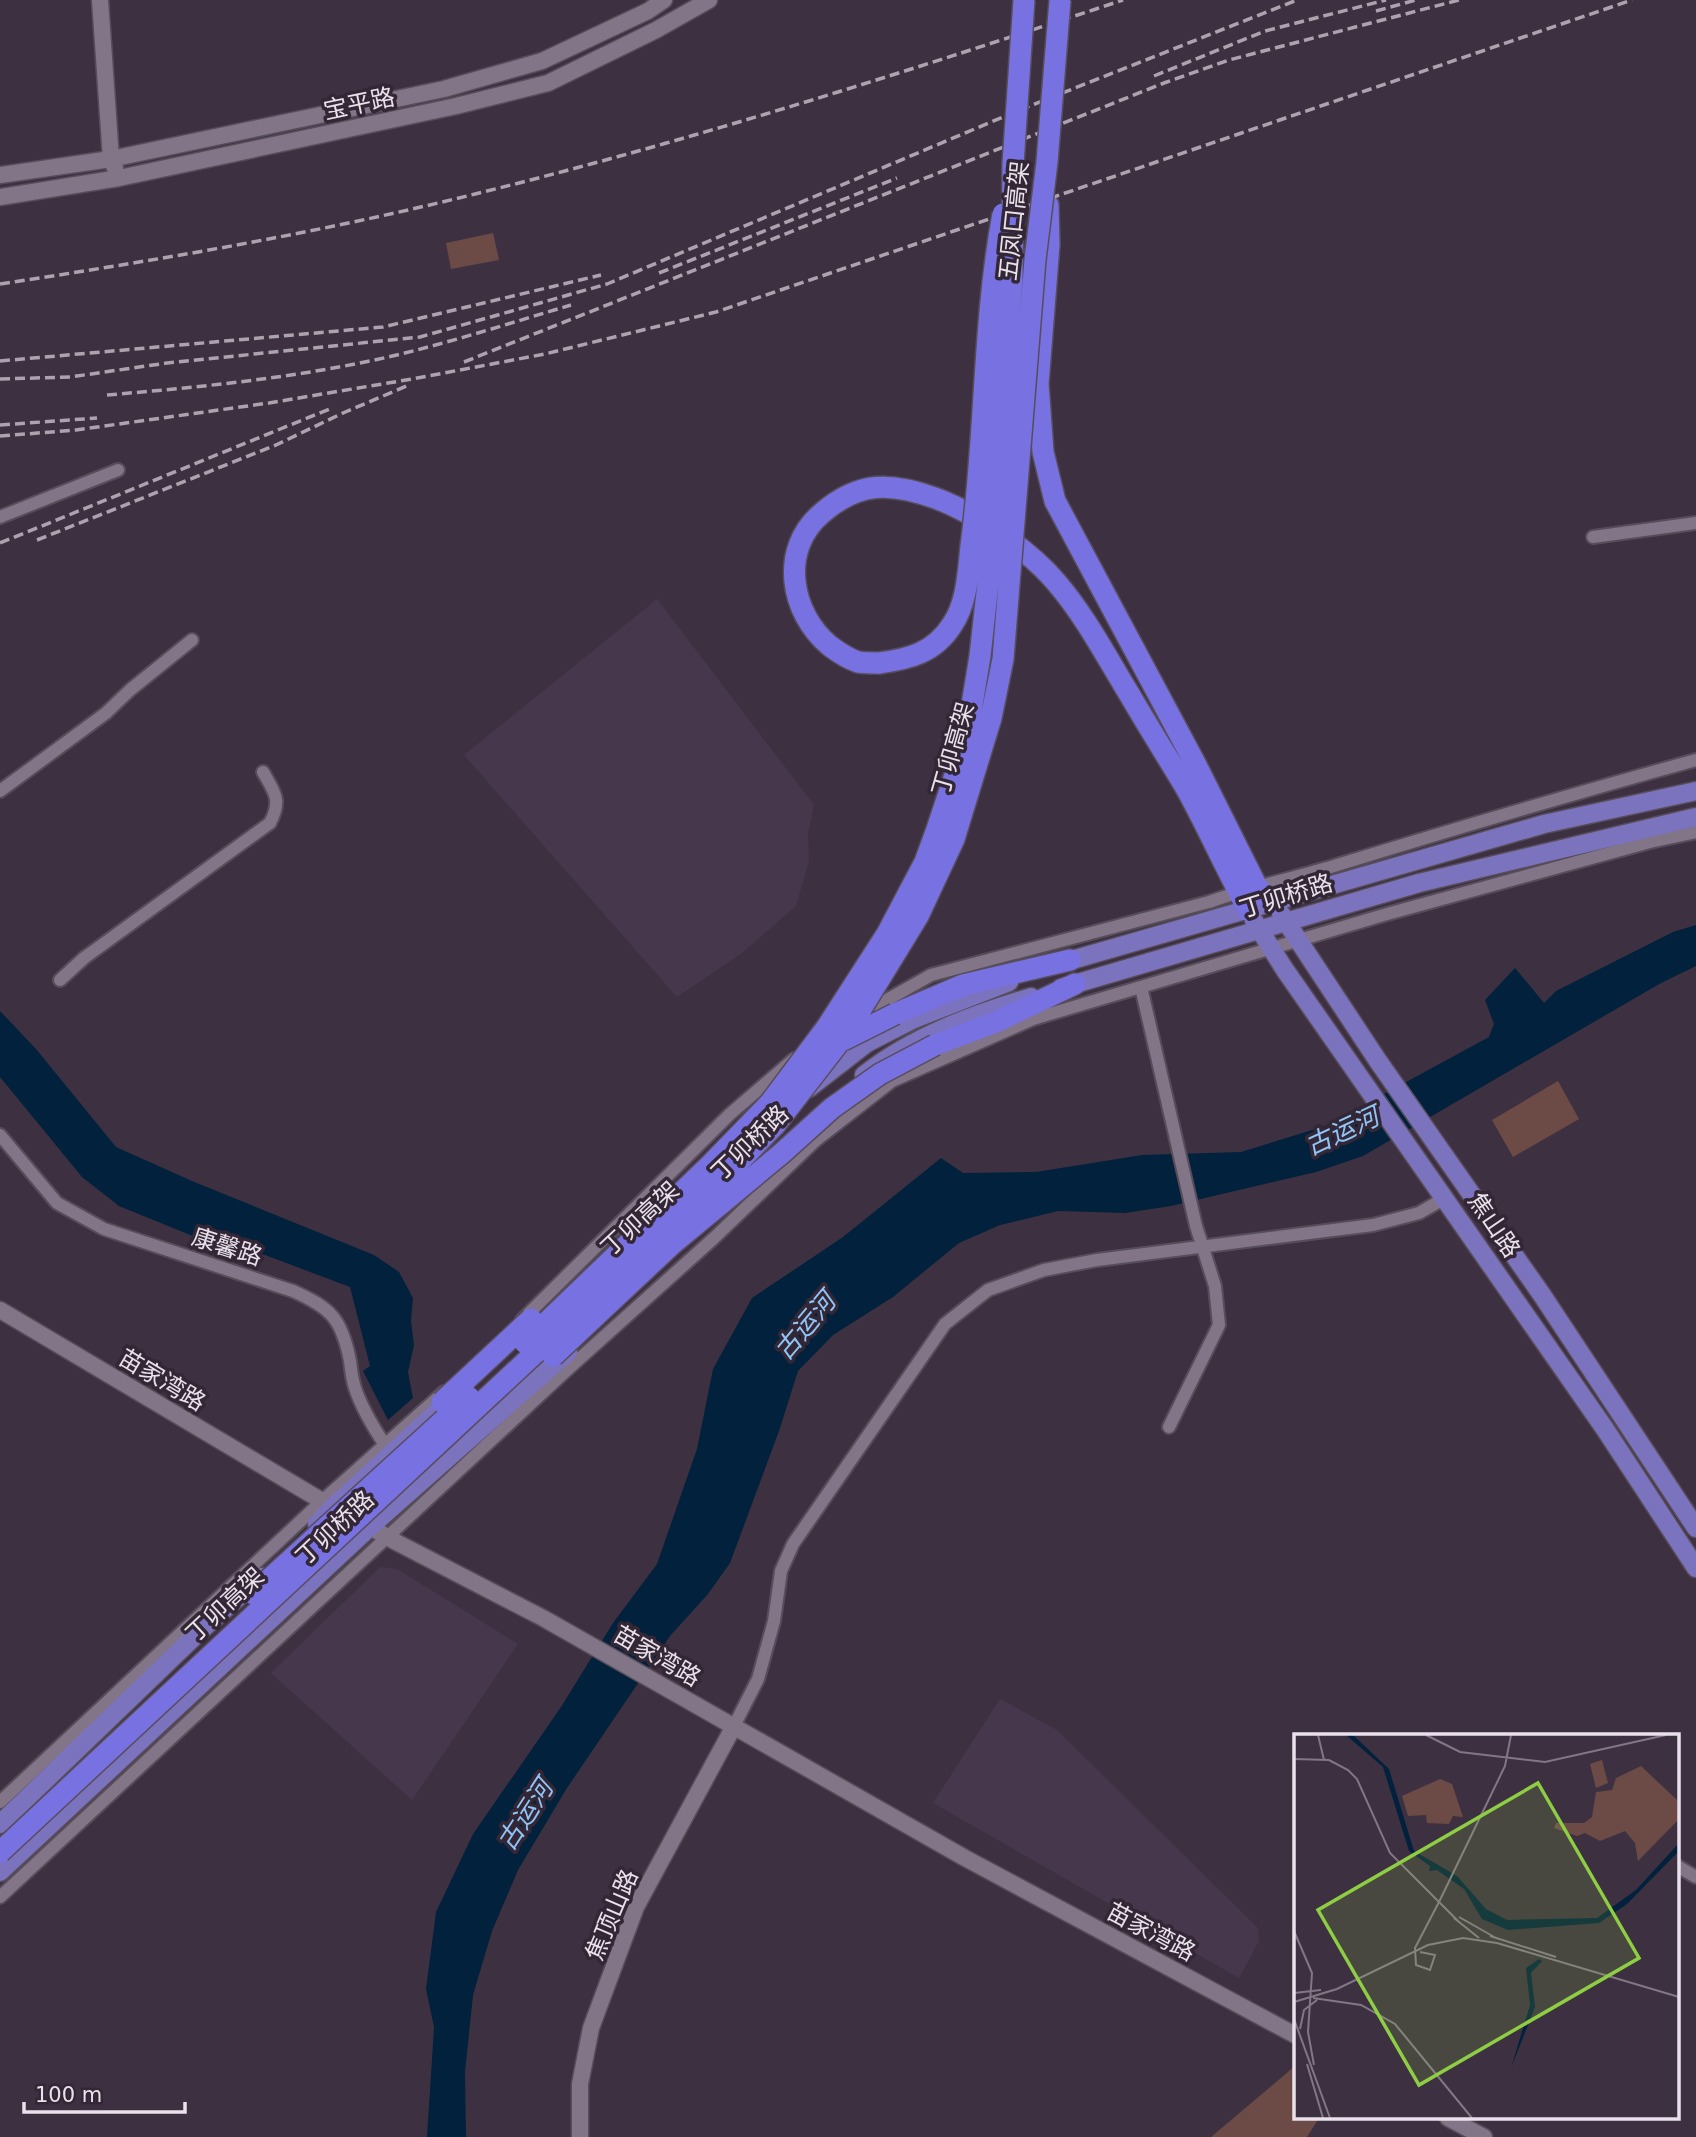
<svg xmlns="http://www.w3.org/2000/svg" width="1696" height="2137" viewBox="0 0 1696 2137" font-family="'DejaVu Sans','Noto Sans SC',sans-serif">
<rect width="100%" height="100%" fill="#3d3141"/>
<path fill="#47374d" d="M657 599 814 805 808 833 809 861 796 906 742 953 677 997 464 755Z
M380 1567 397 1569 518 1644 412 1800 271 1673Z
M1000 1699 1057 1730 1258 1928 1259 1941 1239 1978 933 1803Z"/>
<path fill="#6c4b46" d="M493 233 499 260 451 269 446 243Z
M1558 1081 1579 1119 1513 1157 1492 1120Z
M1295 2066V2118H1319L1307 2137H1211Z"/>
<path fill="#01213c" d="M1696 925V966L1661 983 1363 1156 1316 1172 1171 1206 1125 1213 1058 1211 1000 1225 959 1243 893 1297 833 1335 798 1371 779 1431 730 1563 708 1594 670 1636 567 1788 518 1870 492 1931 473 1995 465 2072 466 2137H427L434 2027 426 1989 436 1912 473 1834 561 1707 613 1623 657 1564 697 1449 713 1369 752 1298 843 1237 941 1158 963 1173 1036 1172 1142 1155 1241 1152 1325 1126 1489 1037 1494 1024 1485 1000 1515 968 1544 1003 1556 991 1673 932Z
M0 1011 36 1049 116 1147 192 1181 374 1255 399 1272 413 1298 411 1321 414 1345 408 1372 413 1398 388 1420 363 1371 370 1366 350 1287 265 1255 205 1241 119 1206 82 1177 0 1077Z"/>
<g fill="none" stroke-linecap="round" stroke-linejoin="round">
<g stroke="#574d5a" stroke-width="16">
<path id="street" d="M0 517 118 470
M1593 537 1696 523
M0 791 106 713 130 690 192 640
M60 980 84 958 270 823C282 800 275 793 263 772
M1141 987 1196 1226 1215 1286 1219 1325 1169 1427
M862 1014 931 975 1209 902C1251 887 1295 878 1337 865 1457 828 1576 793 1696 760
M0 1135 57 1203 104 1229 293 1291C331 1308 342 1319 350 1361 351 1370 352 1379 355 1388 362 1409 373 1427 385 1445
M522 1320 730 1114 794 1059
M734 1726 758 1679 774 1621 781 1571 793 1544 945 1324 988 1290 1044 1270 1097 1260 1373 1225 1419 1213 1445 1198
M0 1802 322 1501 444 1392
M1677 1866 1696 1877
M0 1897 568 1369 714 1238 815 1141 892 1081 1033 1019 1387 914 1650 842 1696 832"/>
</g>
<g stroke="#574d5a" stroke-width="19">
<path id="secondary" d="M100 0 111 159 115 168
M0 175 111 159 444 89 542 61 648 11 664 0
M0 197 119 178 456 106 548 83 656 30 709 0
M0 1310 322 1501 334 1506 396 1542 543 1618 965 1858 1295 2035
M1448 2118 1484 2137
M580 2137V2084L591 2028 636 1907 734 1726"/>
</g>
<g stroke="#574d5a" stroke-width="21">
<path id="primary" d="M1281 914 1378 1061 1542 1295 1696 1528
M1254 921 1285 970 1605 1429 1696 1568
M1058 964 1544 824 1696 791
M1061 988 1419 883 1696 817
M864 1075C913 1036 972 1015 1031 997
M809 1088 867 1043 914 1019 1009 982
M317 1524 334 1506 455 1395
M0 1824 200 1631 261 1577
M0 1872 371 1526 568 1352"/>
</g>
<g stroke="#574d5a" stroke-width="24">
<path id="highway" d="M1048 205 1049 245 1038 384 1043 452 1055 501 1196 765 1257 887 1274 903
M879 663C872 663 865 663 858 662 849 659 838 652 830 646 790 613 779 549 822 513 859 481 891 482 935 498 974 512 1029 550 1056 582 1086 617 1107 658 1131 697 1149 728 1168 758 1186 788 1208 828 1227 871 1249 911
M895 1014 963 985 1070 960
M935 1045 996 1022 1075 984"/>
</g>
<use href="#street" stroke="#827587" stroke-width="12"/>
<use href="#secondary" stroke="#827587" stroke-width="16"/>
<use href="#primary" stroke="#7c73be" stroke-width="18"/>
<use href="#highway" stroke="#7871e2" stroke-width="21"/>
<path stroke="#aca3af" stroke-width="3.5" stroke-dasharray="10 5" stroke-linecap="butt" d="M1376 11 1416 0
M1154 76 1265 31 1386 0
M659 273 897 178
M0 284C159 260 319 233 475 194 694 140 909 71 1123 0
M0 361 383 327 601 275
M464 362 1164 83 1229 60 1459 0
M0 379 70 377 167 363 420 337 607 284 1022 109 1297 0
M107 395C190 388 273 380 355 364 428 350 500 326 571 305
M0 425 97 418
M0 436 76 430 269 403 412 379 545 354 716 312 1632 0
M37 540 276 445 343 413 409 385
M0 543 332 408"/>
<g stroke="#574d5a" stroke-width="24" stroke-linecap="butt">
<path id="highway-bridge" d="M879 663C909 659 934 653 952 625 969 600 968 566 972 538 986 430 983 320 1003 214
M843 1040 895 1014
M525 1343 710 1165 770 1103 827 1027 887 934 925 862 937 829 960 760 971 711 980 656 993 538 1012 281 1013 164 1024 0
M553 1356 671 1245 781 1154 832 1108 880 1074 935 1045
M442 1402 531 1319
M253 1594 469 1397
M0 1852 725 1176 775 1125 847 1032 918 916 954 839 991 718 1003 659 1035 260 1047 162 1060 0"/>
</g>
<use href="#highway-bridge" stroke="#7871e2" stroke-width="21"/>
</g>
<g text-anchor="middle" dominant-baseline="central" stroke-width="7" stroke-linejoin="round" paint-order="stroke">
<g font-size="24" fill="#e9e1eb" stroke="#332736">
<text transform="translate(359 104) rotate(-12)">宝平路</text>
<text transform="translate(1014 221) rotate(-84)">五凤口高架</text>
<text transform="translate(953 749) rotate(-74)">丁卯高架</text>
<text transform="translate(1286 896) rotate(-17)">丁卯桥路</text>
<text transform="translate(750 1143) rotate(-44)">丁卯桥路</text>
<text transform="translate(640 1219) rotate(-43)">丁卯高架</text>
<text transform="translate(1494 1225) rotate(56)">焦山路</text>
<text transform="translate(227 1247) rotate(18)">康馨路</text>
<text transform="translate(162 1380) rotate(31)">苗家湾路</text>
<text transform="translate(335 1528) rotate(-43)">丁卯桥路</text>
<text transform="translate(225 1605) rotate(-43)">丁卯高架</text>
<text transform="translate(657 1656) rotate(30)">苗家湾路</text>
<text transform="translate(612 1915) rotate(-67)">焦顶山路</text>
<text transform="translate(1151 1932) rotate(28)">苗家湾路</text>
</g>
<g font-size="26" font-style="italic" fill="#8fc5f9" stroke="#332736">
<text transform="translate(1342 1131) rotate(-25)">古运河</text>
<text transform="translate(805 1326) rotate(-50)">古运河</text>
<text transform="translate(525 1815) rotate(-57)">古运河</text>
</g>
</g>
<g transform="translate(1294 1734)">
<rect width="385" height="385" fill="#3d3141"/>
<path d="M308 26 314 49 302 54 296 30ZM347 32 383 66 385 85 344 127 341 109 331 97 306 107 291 99 283 102 260 94 262 89H290L298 83 302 58 318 56 322 44ZM146 45 158 50 169 83 159 82 155 90 133 89 132 81 114 82 108 62Z" fill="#6c4b46"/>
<path d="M52 1H59L95 35 120 117 163 142 192 175 213 186 303 184 342 156 385 109V117L333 170 305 189 214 196 188 185 170 155 143 136 135 137 136 132 115 117 89 33ZM245 225 248 227 237 239 241 273 217 334 236 271 232 234Z" fill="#01213c"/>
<path fill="none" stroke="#827785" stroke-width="2" d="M24 1 30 26M132 1 166 18 251 28 372 1M0 25 35 26 54 36 63 45 96 119 164 187M145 168 211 32 217 1M165 183 202 204M160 184 185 204M0 197 18 239 14 298 20 331M196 202 262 223M126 218 141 221 136 236 122 231 121 214 145 168M0 259 27 256M19 264 67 271 101 290 178 384M0 268 43 255 134 211 169 204 203 209 385 263M0 285 36 384M6 295 10 276 23 266M13 330 29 384"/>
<path fill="#8ece43" fill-opacity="0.15" stroke="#8ece43" stroke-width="3.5" d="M244 49 345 224 125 351 24 176Z"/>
<rect width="385" height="385" fill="none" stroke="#e9e1eb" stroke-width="3.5"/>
</g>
<path d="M24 2102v10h161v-10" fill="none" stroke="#e9e1eb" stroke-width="3.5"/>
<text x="35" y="2102" font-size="21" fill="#e9e1eb" stroke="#332736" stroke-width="5" paint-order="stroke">100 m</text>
</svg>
